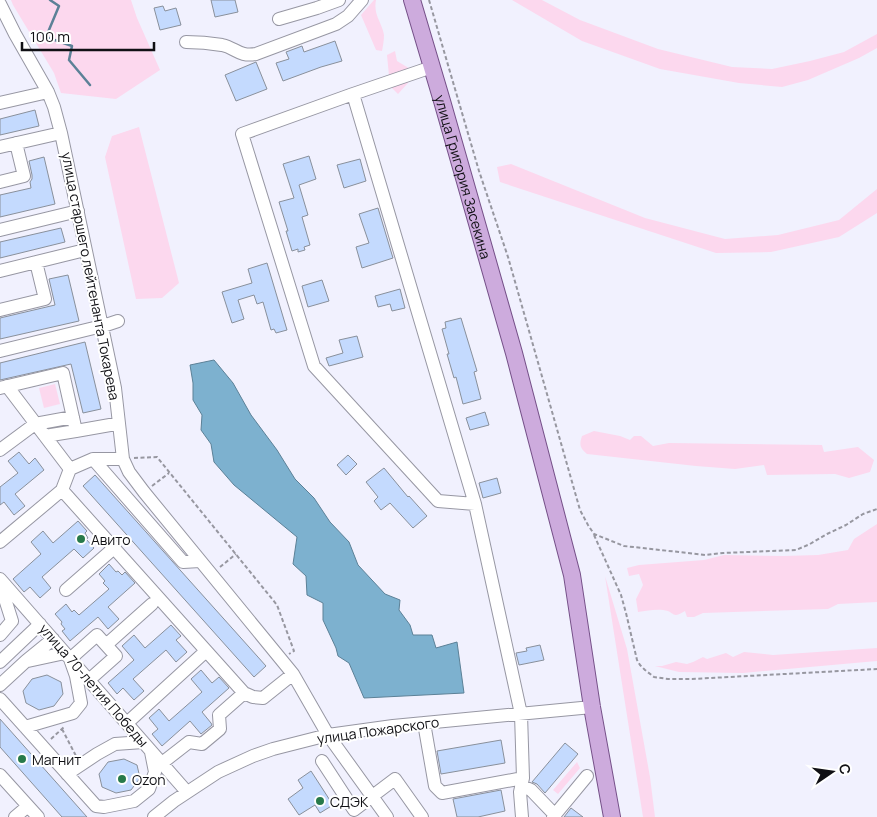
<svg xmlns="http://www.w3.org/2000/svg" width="877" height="817" viewBox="0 0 877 817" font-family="Manrope,sans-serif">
<rect width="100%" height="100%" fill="#f1f1fe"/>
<path fill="#fcd8ee" d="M11 0H131L137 18 160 70 116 99 61 93 54 73 13 5Z
M374 0H376C373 15 382 22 384 35 384 40 383 46 382 51L376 50 361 15Z
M512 0H542L580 20 658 49 732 67 772 69 810 61 844 52 877 34V48L859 58 808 80 782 87 739 83 660 69 582 41Z
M395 51 397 61 412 70 408 83 398 94 390 86 387 55Z
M139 127 179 283 162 298 136 299 105 157 112 136Z
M511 164 645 218 725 239 778 235 839 220 877 189V213L839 237 771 252 716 253 500 182 497 167Z
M55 384 60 404 44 408 39 388Z
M594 431 620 436 630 440 634 436H641L653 446 669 443 822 445 824 452 858 447 874 460 870 472 849 478 835 474 767 475 764 465 735 469 696 466 587 454C580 448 579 445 582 436Z
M877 524V602L838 604 828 609 703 613 694 617H687L685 611C671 620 675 611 663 610 655 609 646 611 638 612L636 599 643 585 639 574 629 576 627 568 639 565 704 560 724 555 784 556 818 555 848 550 854 539Z
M605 576 627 649 650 777 655 817H643Z
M877 648V661L743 673 679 672 655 666H662L676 662 687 664 693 662 703 657 707 659 726 653 733 657 744 652 773 655Z
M577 762 580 768 558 794 553 790Z"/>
<path fill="#7db1cf" stroke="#5c8197" d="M214 360 233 383 251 415 277 450 295 479 314 498 330 522 349 542 358 565 385 594 400 600 399 610 410 625 413 635H432L436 648 457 642 464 693 364 698 349 663 338 656 336 648 323 620V603L307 595 306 576 293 564 297 537 234 485 214 462 211 444 201 430 202 415 193 400V383L190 365Z"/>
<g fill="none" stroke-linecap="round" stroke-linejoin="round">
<path stroke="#5c8197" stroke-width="2.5" d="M50 0 59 6 46 37 72 46 69 60 90 85"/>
</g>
<path fill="#c4dafe" stroke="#89909b" d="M211 0H235L238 12 215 17Z
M163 6 165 11 176 8 181 25 160 30 154 8Z
M335 41 342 61 321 67 283 81 276 63 289 59 286 52 302 46 304 52Z
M256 62 267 89 236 101 225 75Z
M35 110 39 126 0 135V119Z
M309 156 316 179 299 185 308 215 302 217 310 245 304 247 305 250 298 252V249L292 251 286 231H288L279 202 294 198 283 164Z
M44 157 55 204 0 217V195L31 188 30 182 32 179V175L29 161Z
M360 159 366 181 344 188 337 165Z
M378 208 393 258 362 268 356 247 369 243 359 214Z
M61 228 65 242 0 258V242Z
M267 263 287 330 276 333 274 329 271 330 263 302 257 304 254 295 238 300 244 319 232 323 222 292 252 283 248 269Z
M68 275 79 321 0 339V318L55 305 49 279Z
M322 280 329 301 308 307 302 286Z
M400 289 405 308 392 311 390 304 378 307 375 296Z
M461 318 477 371 474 372 481 399 463 404 456 377 454 378 447 354H449L442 329 446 328 445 322Z
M357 336 363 357 329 366 326 358 343 353 339 340Z
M85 342 101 409 83 413 71 364 0 380V363Z
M485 412 489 425 470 430 466 418Z
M19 452 29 464 35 458 44 470 15 494 25 506 14 515 4 502 0 505V487L18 473 8 461Z
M348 455 357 464 346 475 337 465Z
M384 468 408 497 409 496 427 516 413 528 390 503 381 510 374 501 378 497 366 482Z
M95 475 266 666 254 677 83 486Z
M497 478 501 493 483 498 479 483Z
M78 521 87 531 85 533 88 538 86 539 94 548 83 558 74 549 42 577 51 588 40 598 30 587 24 592 13 579 41 554 31 542 43 531 53 543Z
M109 564 116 572 118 571 122 575 125 572 135 583 108 607 119 619 108 629 98 617 70 641 62 631 65 629 61 624 62 622 55 614 66 604 72 612 74 610 79 615 109 589 103 583 105 581 99 574Z
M171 625 181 636 176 640 187 652 176 662 166 650 133 679 144 691 134 700 123 688 117 694 108 683 134 660 122 646 134 635 145 648Z
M540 645 544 660 519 665 516 653 527 651 526 648Z
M201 670 212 683 219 677 229 688 202 712 211 723 212 725 201 734 190 721 162 746 152 734 158 729 149 718 159 709 169 721 202 692 191 679Z
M47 675 61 682 63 694 54 706 39 710 26 703 23 691 32 679Z
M0 719 87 817H62L0 747Z
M501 740 505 763 441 774 437 751Z
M565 743 578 754 545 793 537 784 532 782Z
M124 759 137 765 140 778 131 790 116 793 102 787 99 774 108 762Z
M311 771 333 805 320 813 315 805 299 815 288 799 303 788 298 780Z
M501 790 505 811 478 817H457L453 799Z
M571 808 583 817H564Z"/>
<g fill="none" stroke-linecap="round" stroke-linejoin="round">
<g stroke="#9797a3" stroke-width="14">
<path id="minor" d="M0 4 15 34 48 92 54 107 61 133 115 388 123 459 129 472 144 492 293 674 328 735 387 817
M279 19 317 8 339 0
M186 42C198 42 210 43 222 45 236 48 239 57 256 54L336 24 348 16 362 0
M353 94 432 67
M0 103 48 92
M0 147 61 133
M0 182 24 176 16 143
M0 230 78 211
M0 271 81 251
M0 310 45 299 36 262
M0 351 98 327 103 326 118 321
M7 386 70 469
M0 388 63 373 76 431 110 425H119
M45 436 76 431
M0 450 35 424 73 417
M93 459 183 562 200 561
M70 469 93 459H123
M62 490 244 693 253 697 263 698 293 674
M475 504 438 501 314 366 242 134 353 94 475 504 521 714 523 778 520 792 522 817
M0 542 62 490 70 469
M0 579 187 792
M0 583 12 621 0 635
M66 590 114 548
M106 645 152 604
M28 661 65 653
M0 662 40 624
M0 685 26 661 53 639
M0 699 96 806 104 807 134 801 149 789 155 772 151 752
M127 723 206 651
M424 723 435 786 442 793 523 778
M25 727 73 713 81 703 76 676 70 659 97 635 116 656 89 680
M322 761 354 810 395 779 422 817
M162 763 189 742 202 744 220 729 219 715 244 693
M67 774 97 754 115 744 143 742
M0 775 38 817
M522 786 531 790 555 815
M15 817 28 806
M154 817 174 801 218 772 253 756 273 749 328 735 393 726 592 707
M553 817 587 776"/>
</g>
<g stroke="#755088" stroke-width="18">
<g id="major">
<path id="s1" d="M412 0 442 101 514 353 572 575 592 707 612 817"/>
</g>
</g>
<path stroke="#9797a0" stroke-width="2" stroke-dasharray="4 2.5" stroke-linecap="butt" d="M429 0 479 171 508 257 580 510 588 525 594 534 624 546 706 555 723 553 796 550 810 544 827 534 846 525 863 514 877 509
M134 458 157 457 277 605 294 651 289 654
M152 486 169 473
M594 535 621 595 626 613 637 660 640 665 645 670 654 677 668 679H692L877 669
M220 567 236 554
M62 729 76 756
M51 739 64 727"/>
<use href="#minor" stroke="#fff" stroke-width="12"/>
<use href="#major" stroke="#cdabdd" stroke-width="16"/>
</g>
<g fill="#277a4b" stroke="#fff" stroke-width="2">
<circle cx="81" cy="539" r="5"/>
<circle cx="22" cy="759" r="5"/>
<circle cx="122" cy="779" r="5"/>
<circle cx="320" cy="801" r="5"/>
</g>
<g text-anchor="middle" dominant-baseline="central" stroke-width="4" stroke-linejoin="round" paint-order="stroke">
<g font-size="14" fill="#101014" stroke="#fff">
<text stroke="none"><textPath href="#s1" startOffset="184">улица Григория Засекина</textPath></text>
<text transform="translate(91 276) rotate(79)">улица старшего лейтенанта Токарева</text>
<text transform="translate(94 685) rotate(49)">улица 70-летия Победы</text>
<text transform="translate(378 730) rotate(-8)">улица Пожарского</text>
</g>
<g font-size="14" fill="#101014" stroke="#fff" text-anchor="start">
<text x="91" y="539">Авито</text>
<text x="32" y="759">Магнит</text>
<text x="132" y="779">Ozon</text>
<text x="330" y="801">СДЭК</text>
</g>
</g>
<g transform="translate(832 772) rotate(77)" stroke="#ffffff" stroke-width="4" paint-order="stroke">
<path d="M0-4L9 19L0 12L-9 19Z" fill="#101014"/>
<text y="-8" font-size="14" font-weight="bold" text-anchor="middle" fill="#101014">С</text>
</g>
<path d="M22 42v8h132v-8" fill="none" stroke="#101014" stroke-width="2.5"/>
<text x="30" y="42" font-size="15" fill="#101014" stroke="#ffffff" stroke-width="4" paint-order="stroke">100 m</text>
</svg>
